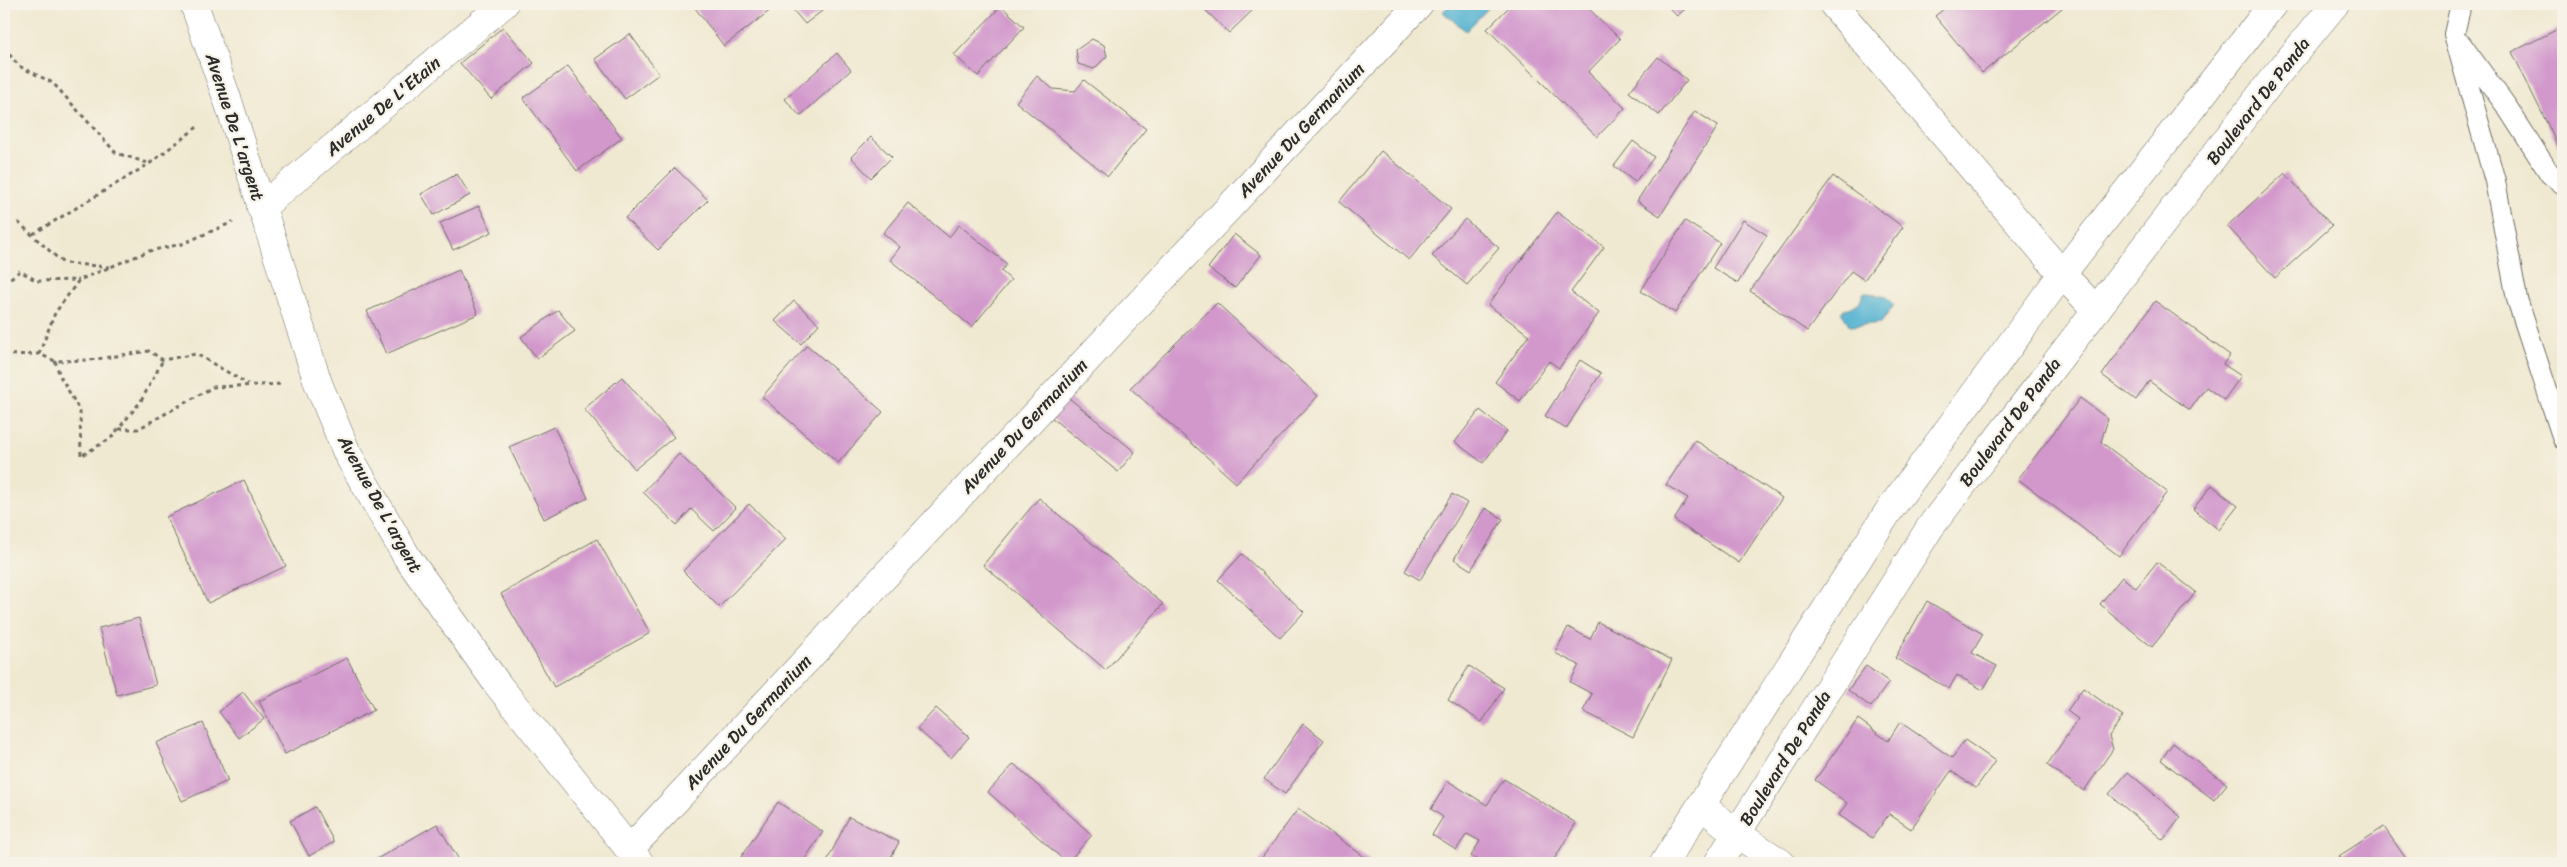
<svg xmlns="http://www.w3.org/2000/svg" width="2567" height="867" viewBox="0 0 2567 867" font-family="Sriracha,sans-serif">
<rect width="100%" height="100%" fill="#f7f3e8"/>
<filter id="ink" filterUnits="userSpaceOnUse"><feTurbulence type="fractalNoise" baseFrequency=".02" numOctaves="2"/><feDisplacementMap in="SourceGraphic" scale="10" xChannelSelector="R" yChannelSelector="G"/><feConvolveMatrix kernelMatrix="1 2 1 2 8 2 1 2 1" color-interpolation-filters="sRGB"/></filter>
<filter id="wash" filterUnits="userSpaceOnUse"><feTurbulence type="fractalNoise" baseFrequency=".0096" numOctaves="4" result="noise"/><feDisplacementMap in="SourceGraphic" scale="20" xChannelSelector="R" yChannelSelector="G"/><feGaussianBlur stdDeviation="1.12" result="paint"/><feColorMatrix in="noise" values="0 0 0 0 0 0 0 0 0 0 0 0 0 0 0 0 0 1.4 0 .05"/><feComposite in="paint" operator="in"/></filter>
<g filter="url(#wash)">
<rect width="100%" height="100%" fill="#f0e9d2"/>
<path fill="#52b2d1" stroke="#3e6e7e" d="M1450 4H1492L1466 31 1443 12Z
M1864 292 1886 297 1894 305 1881 323 1850 326 1841 312 1860 302Z"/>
<g id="blocks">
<path fill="#d298cc" d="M692 4H768L772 9 724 46Z
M788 4H831L805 24Z
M1199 4H1259L1229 33Z
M1512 4H1584L1620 39 1588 72 1625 108 1597 137 1487 29Z
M1665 4H1691L1677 16Z
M1950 4H2059L2062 8 1982 73 1935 16Z
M1001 6 1024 27 978 76 954 55Z
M503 27 534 63 491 99 460 63Z
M2562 27 2563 31V156L2512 52Z
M630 34 659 74 625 99 595 59Z
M1092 39 1104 45 1107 56 1094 69 1078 64 1076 50Z
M837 53 851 70 800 116 785 99Z
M1658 57 1687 80 1659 115 1629 92Z
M568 66 622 138 577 171 523 98Z
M1037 76 1053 89 1075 91 1084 80 1146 129 1108 176 1016 102Z
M1695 111 1718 126 1660 216 1637 201Z
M871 137 892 157 871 178 851 157Z
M1633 141 1654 157 1635 182 1614 166Z
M1381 151 1451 209 1409 260 1339 202Z
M675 168 708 200 658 250 625 218Z
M2285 173 2332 226 2275 278 2227 226Z
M457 174 470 195 434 215 421 194Z
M1833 176 1903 227 1864 280 1851 271 1807 331 1750 291Z
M908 203 949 237 959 225 1007 264 1001 271 1011 280 972 327 890 260 900 247 883 233Z
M479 206 492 232 453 250 440 223Z
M1557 212 1604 247 1571 292 1599 313 1559 368 1549 361 1520 401 1495 382 1529 335 1488 305Z
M1465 219 1499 248 1467 285 1432 256Z
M1743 220 1767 235 1738 283 1713 268Z
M1685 221 1720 243 1675 313 1641 291Z
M1234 234 1261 255 1235 288 1208 268Z
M459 270 478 314 386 354 367 311Z
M794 301 819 324 801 344 775 321Z
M2155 301 2230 355 2223 364 2241 376 2224 400 2206 387 2190 410 2149 381 2136 400 2102 375Z
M1217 303 1318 396 1236 483 1130 388Z
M558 310 575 331 537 359 521 337Z
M807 345 883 412 838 463 762 397Z
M1580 360 1601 373 1566 429 1545 416Z
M622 377 674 437 635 469 584 409Z
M1069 398 1135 452 1118 472 1052 418Z
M2080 398 2108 419 2101 442 2167 492 2119 556 2018 479Z
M1480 410 1507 431 1483 463 1455 442Z
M554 427 588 498 544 519 509 447Z
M1695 440 1782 498 1739 563 1674 520 1688 498 1666 485Z
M679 454 736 508 714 531 691 509 677 525 643 492Z
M244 480 286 566 208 603 166 517Z
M2212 485 2238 506 2219 530 2193 509Z
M1452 494 1467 503 1420 580 1405 571Z
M1039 498 1163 604 1106 670 983 565Z
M749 504 786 539 719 607 683 571Z
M1485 508 1503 519 1471 570 1454 559Z
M597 539 650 633 554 687 501 594Z
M1242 554 1304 612 1280 638 1218 580Z
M2157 562 2196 592 2152 647 2100 604 2122 577 2136 588Z
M1927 601 1983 634 1972 653 1997 666 1983 690 1957 675 1949 689 1895 658Z
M139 618 156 685 117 695 99 628Z
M1598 622 1672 660 1633 737 1583 711 1592 694 1570 682 1579 665 1555 653 1568 627 1590 639Z
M347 658 374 710 285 754 259 701Z
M1469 666 1504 688 1482 722 1448 700Z
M1866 666 1889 682 1871 707 1848 690Z
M2083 688 2123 716 2109 736 2113 749 2084 791 2047 765 2078 719 2067 711Z
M243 692 264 719 239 738 219 712Z
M936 708 969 737 951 758 917 729Z
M1858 719 1888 741 1900 722 1952 758 1965 740 1995 761 1976 788 1951 771 1911 829 1889 814 1872 838 1839 815 1847 803 1815 780Z
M203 723 228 781 182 801 156 743Z
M1303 724 1324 740 1285 794 1264 779Z
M2173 743 2227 784 2214 800 2161 760Z
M1014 764 1092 835 1067 863 988 792Z
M2128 772 2181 817 2163 840 2109 794Z
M1504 779 1576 823 1552 863H1482L1471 856 1480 841 1467 834 1456 850 1432 835 1443 817 1431 809 1448 781 1487 805Z
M778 802 823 832 802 863H737Z
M315 807 334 842 309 856 290 821Z
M1298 809 1373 863H1258Z
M849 817 899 842 888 863H826Z
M437 824 461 863H370Z
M2384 827 2409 863H2344L2339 856Z"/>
</g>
</g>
<g filter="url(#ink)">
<use href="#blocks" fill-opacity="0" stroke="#706e65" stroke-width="1"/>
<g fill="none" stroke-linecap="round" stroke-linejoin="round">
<g stroke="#706e65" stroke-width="22">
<path id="service" d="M2461 4 2454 34 2495 181 2517 299 2563 439
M2461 44 2507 107 2550 174 2563 184"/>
</g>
<g stroke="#706e65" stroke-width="29">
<path id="minor" d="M194 4 229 104 318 383 347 453 407 557 498 685 640 863
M1833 4 2062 274 2096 310
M261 208 504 4
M1702 806 1737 834 1781 863
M630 849 1419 4"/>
</g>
<g stroke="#706e65" stroke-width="29">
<path id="tertiary" d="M1664 863 1888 512 2062 274 2273 4
M1718 863 1931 526 2269 84 2335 4"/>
</g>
<path stroke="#706e65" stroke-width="3" stroke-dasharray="4 4" stroke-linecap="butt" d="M4 48 19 66 53 83 116 153 148 163
M18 222 63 263 109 267
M33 234 149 164 200 125
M4 283 20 271 37 281 79 280
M39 354 55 313 79 280 149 251 182 244 233 222
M4 355 39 354 55 361 90 360 149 351 163 360 196 354 248 384
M55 361 60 376 80 411 81 456 111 438 141 401 163 360
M119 429H138L213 387 284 384"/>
<use href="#service" stroke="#fff" stroke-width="20"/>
<use href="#minor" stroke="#fff" stroke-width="28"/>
<use href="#tertiary" stroke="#fff" stroke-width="28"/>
</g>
</g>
<g text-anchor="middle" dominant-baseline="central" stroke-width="4.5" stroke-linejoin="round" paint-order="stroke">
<g font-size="18" fill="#2b2b2b" stroke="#f7f3e8">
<text transform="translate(2258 101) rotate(-52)">Boulevard De Panda</text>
<text transform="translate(383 106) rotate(-40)">Avenue De L'Etain</text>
<text transform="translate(235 127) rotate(72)">Avenue De L'argent</text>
<text transform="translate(1301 130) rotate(-47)">Avenue Du Germanium</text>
<text transform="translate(2010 422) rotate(-53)">Boulevard De Panda</text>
<text transform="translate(1024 426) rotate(-47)">Avenue Du Germanium</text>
<text transform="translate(380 504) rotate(61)">Avenue De L'argent</text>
<text transform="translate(748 722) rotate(-47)">Avenue Du Germanium</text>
<text transform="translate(1785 758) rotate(-58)">Boulevard De Panda</text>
</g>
</g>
<rect width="2567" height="867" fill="none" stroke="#f7f3e8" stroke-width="20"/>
</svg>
